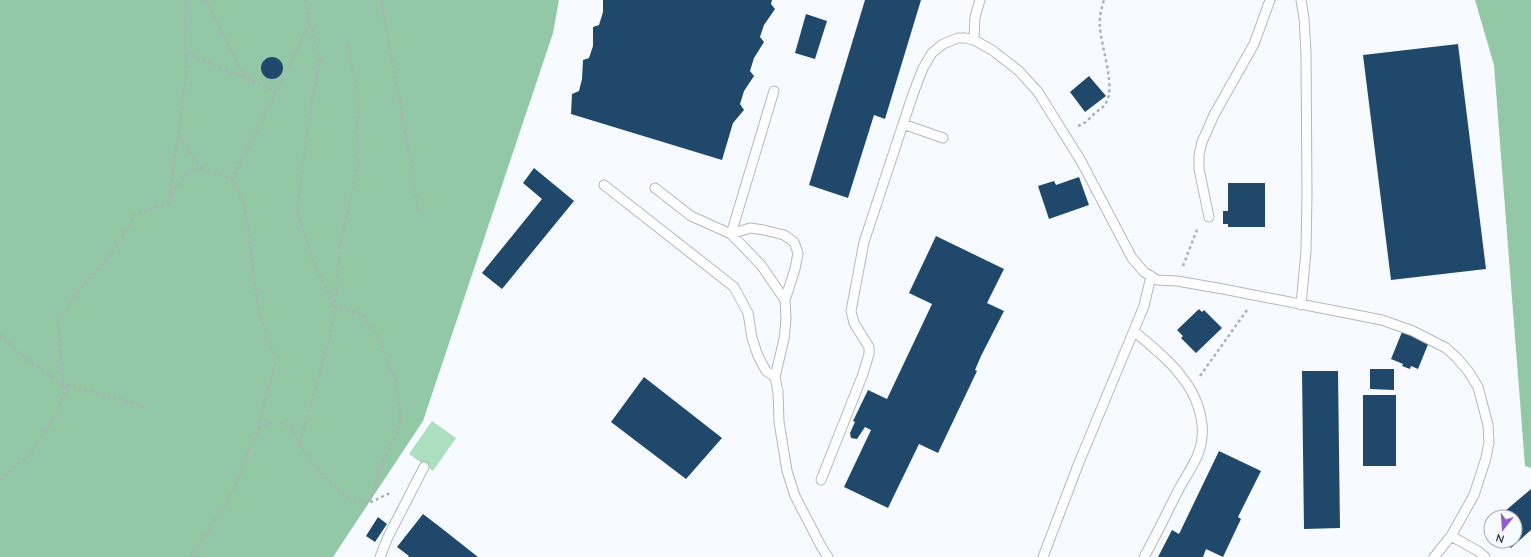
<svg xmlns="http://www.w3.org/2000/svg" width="1531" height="557" viewBox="0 0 1531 557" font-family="Quicksand,sans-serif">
<rect width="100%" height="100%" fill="#f7fbff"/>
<path fill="#abdfbd" d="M432 421 456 438 433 471 409 454Z"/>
<path fill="#92c8a5" d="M0 0H559L553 33 423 421 333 557H0Z
M1475 0H1531V468L1525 466 1494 65Z"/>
<path fill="#20486a" d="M603 0H772L771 4 775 9 764 25 760 37 764 42 754 58 750 71 754 76 744 91 740 104 744 110 733 123 722 160 571 114 572 94 579 91 582 79 583 60 589 58 593 46V27L599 25 603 12Z
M865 0H921L885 119 874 115 848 198 809 185Z
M806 14 827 21 815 59 795 53Z
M1458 44 1486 269 1391 280 1363 55Z
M261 68a11 11 0 1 1 22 0a11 11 0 1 1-22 0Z
M1089 76 1106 96 1085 112 1070 92Z
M534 168 574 201 502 289 482 273 542 199 523 183Z
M1079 177 1089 205 1049 219 1038 186 1054 181 1056 185Z
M1228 183H1265V227H1228V224H1223V211H1228Z
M936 236 1004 269 987 303 1004 311 981 356 975 370 977 371 938 453 919 444 888 508 844 487 871 430 865 427 857 439 851 438 850 433 855 422 853 421 868 390 887 399 932 304 909 293Z
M1199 309 1202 312 1204 310 1222 328 1196 353 1181 338 1183 336 1177 330Z
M1402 332 1429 342 1418 369 1411 366 1410 369 1402 366 1403 364 1391 359Z
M1370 369H1394V390L1370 389Z
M1302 371H1338L1340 528 1304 529Z
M644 377 722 438 686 479 611 422Z
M1363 395H1396V466H1363Z
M1219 451 1261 471 1238 517 1241 519 1223 557 1206 549 1203 557H1158L1172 530 1179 534Z
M1531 489V530L1511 548 1505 541H1515V517H1498Z
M423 514 440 527 478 557H408L409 556 397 547Z
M378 517 387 524 375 542 366 536Z"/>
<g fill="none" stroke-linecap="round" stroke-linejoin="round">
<g stroke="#b2b8be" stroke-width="11">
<path id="lane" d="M1301 0 1304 18 1306 53 1307 194 1306 251 1301 305
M974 40 975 17 980 0
M774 91 731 234 761 265 785 300 786 319 784 339 775 377
M903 124 943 138
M604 185 734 287 748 313 752 338 758 356 766 371 775 377 778 392 779 422 787 471 795 496 822 548 828 557
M655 188 691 216 731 234 750 228 764 230 784 235 794 242 798 253 795 269 785 300
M1209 217 1199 169V155L1202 142 1214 115 1254 44 1270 0
M1134 331C1151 346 1171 361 1184 380 1196 395 1204 418 1202 437 1201 455 1189 471 1180 487 1168 510 1157 534 1144 557
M821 480 863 374 869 354V347L854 323 851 311 864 242 913 94 923 68 932 53 943 44 958 38H965L974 40 992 50 1019 71 1038 92 1081 161 1132 258 1144 272 1157 280 1177 281 1223 289 1382 320 1413 331 1446 348 1457 358 1468 371 1478 387 1488 425 1489 442 1486 458 1474 495 1451 536 1434 557
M1451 536 1478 551 1485 557
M380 557 388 537 424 467
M1043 557 1078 465 1144 306 1151 276"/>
</g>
<path stroke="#adb1b4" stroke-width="2.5" stroke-dasharray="3 3" stroke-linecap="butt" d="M205 0 245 77
M306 0 310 23 320 60 306 137 297 210 312 259 334 307 362 314 379 338 397 385 401 424 385 456 369 503
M381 0 413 174 418 212
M348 44 356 89 357 108 358 148 357 169 340 246 331 335 299 444 321 473 346 497 369 503 392 492
M186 53 276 91
M1078 126C1085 124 1090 118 1095 113 1099 110 1104 107 1106 103 1116 86 1101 47 1100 27 1099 18 1101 9 1104 0
M179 137 203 170
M171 195 188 172 203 170 232 178
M1183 266 1198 227
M0 335 28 360 63 384 147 407
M1200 376 1247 310
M258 428 277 421 291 427 299 444
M0 480 28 456 57 414 64 393 58 322 80 289 115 249 135 214 169 203 187 71 185 39 186 0
M192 557 235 487 258 428 276 361 259 312 244 203 232 178 250 144 310 23"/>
<use href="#lane" stroke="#fff" stroke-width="9"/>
</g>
<g transform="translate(1503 529) rotate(197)"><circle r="19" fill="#f7fbff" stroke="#a9acaf"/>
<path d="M0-3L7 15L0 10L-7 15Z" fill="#935ad1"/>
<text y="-6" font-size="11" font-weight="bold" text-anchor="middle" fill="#333537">N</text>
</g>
</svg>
